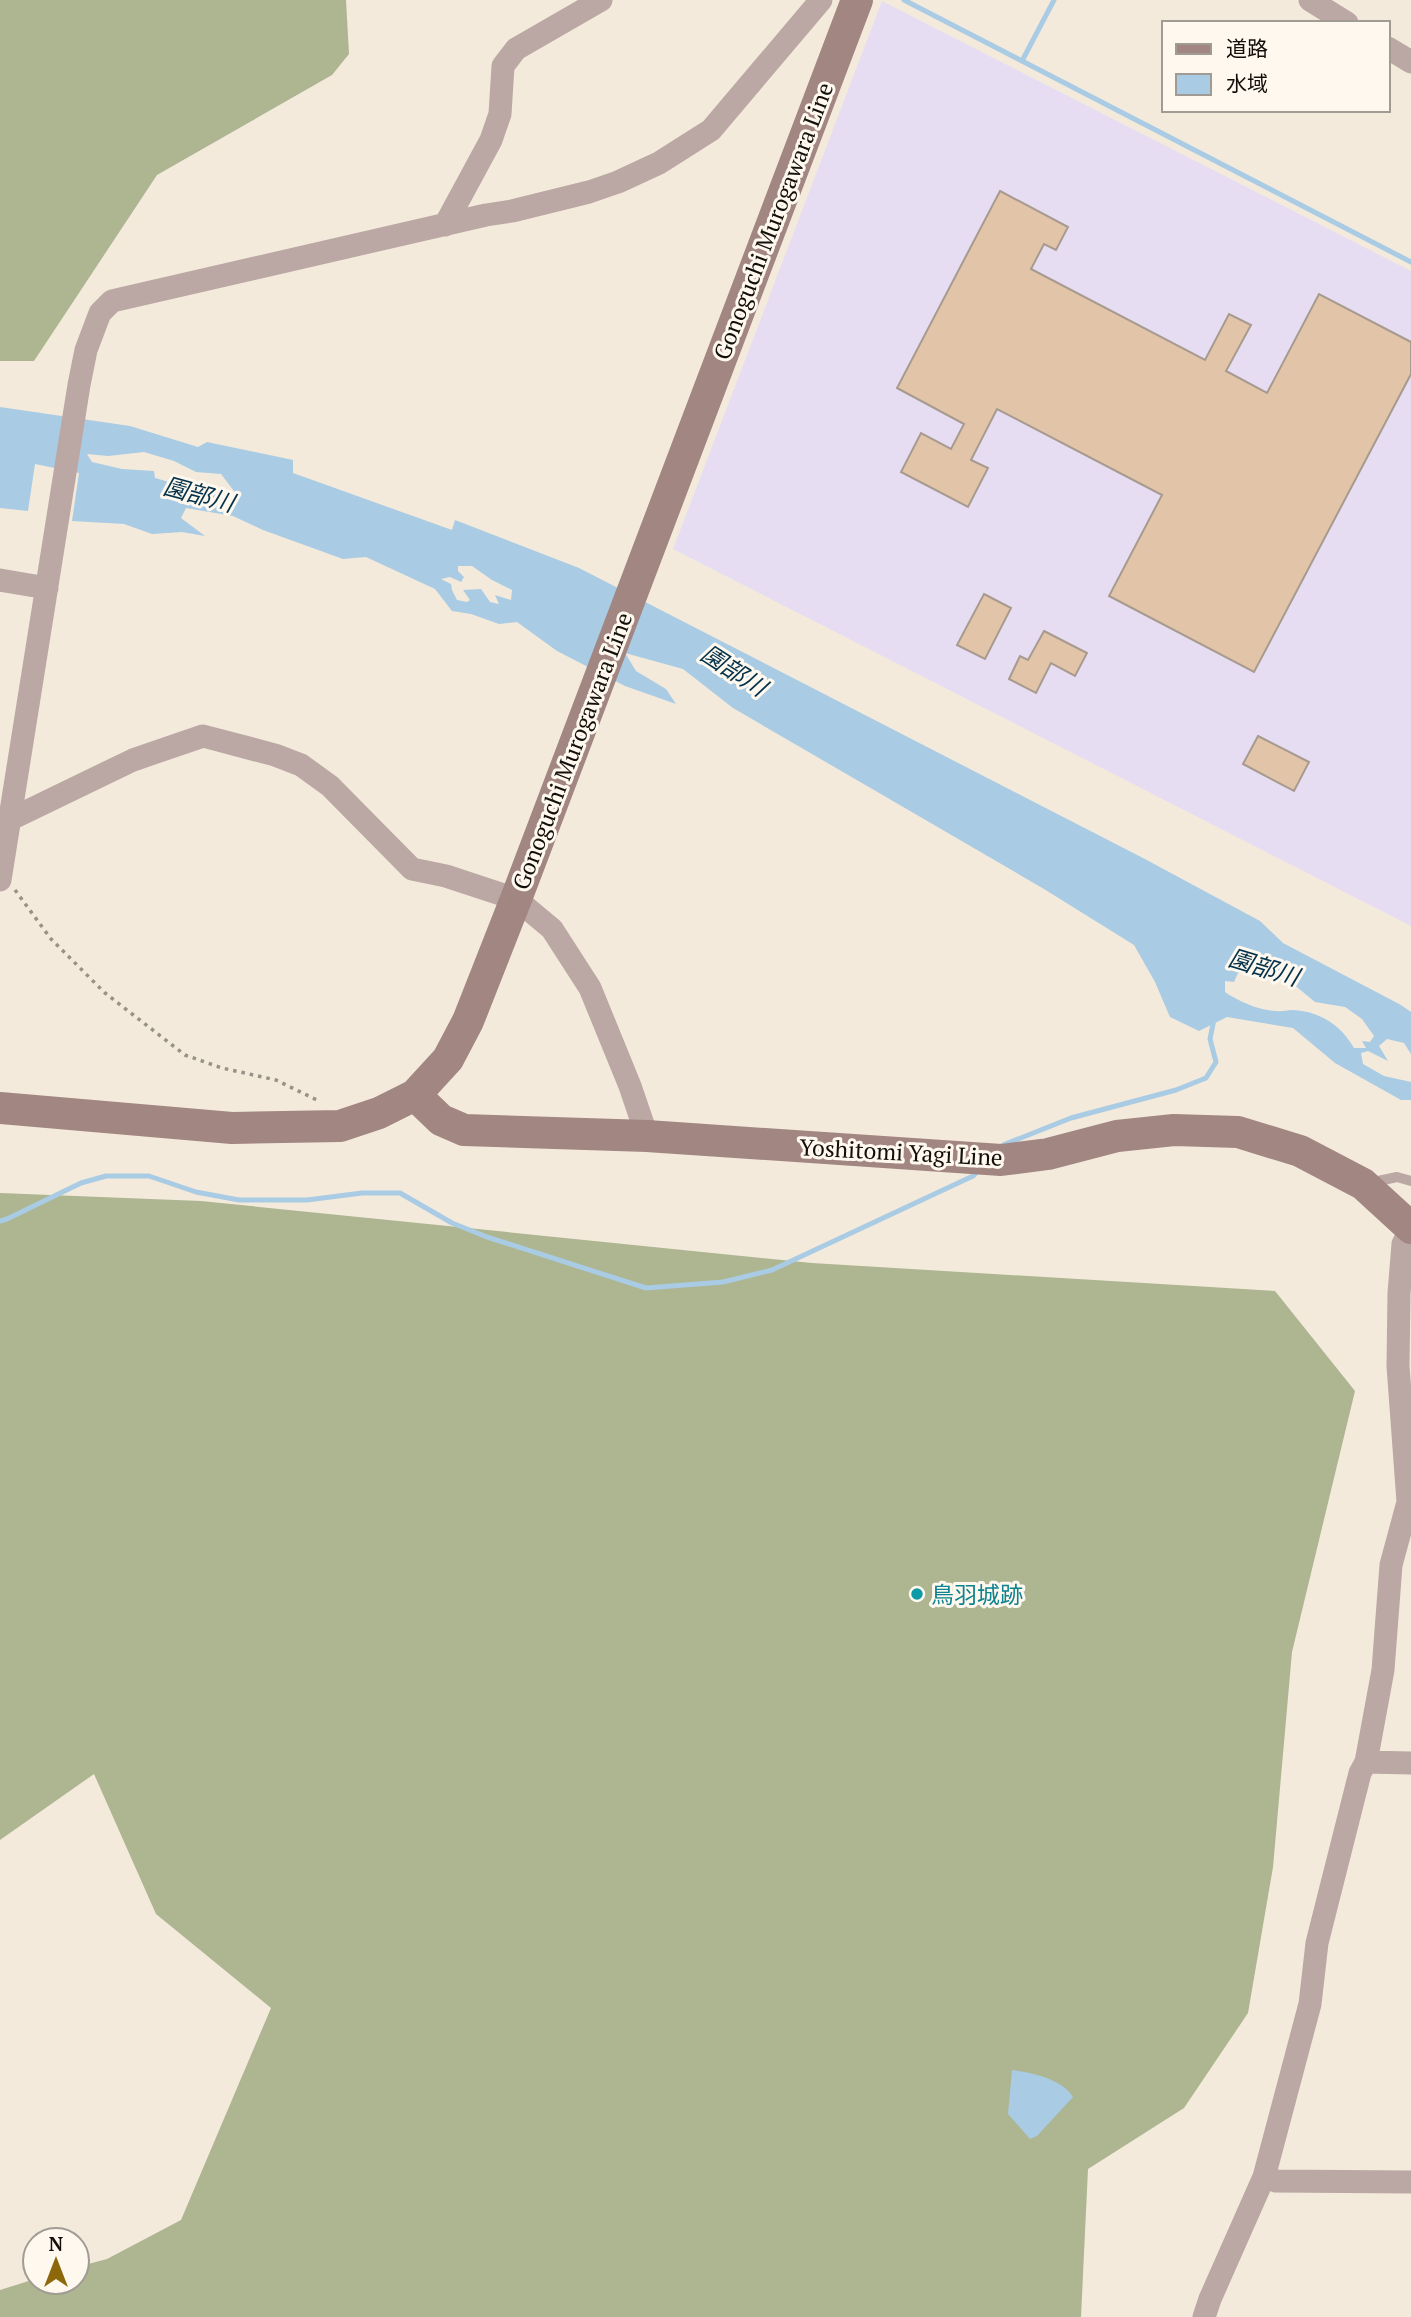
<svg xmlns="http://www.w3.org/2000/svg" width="1411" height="2317" viewBox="0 0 1411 2317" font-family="'PT Serif','Noto Sans JP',serif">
<rect width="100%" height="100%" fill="#f3eadc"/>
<path fill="#e7ddf2" d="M882 1 1411 271V926L673 549Z"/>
<path fill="#adb591" d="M0 0H346L349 54 332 75 157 175 34 361H0Z
M0 1193 201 1201 812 1263 1275 1291 1355 1391 1292 1652 1273 1867 1248 2013 1184 2108 1088 2169 1081 2317H0V2290L35 2279V2282H77V2267L107 2259 181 2220 271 2008 156 1914 94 1774 0 1840Z"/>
<path fill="#a9cbe4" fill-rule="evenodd" d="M0 407 130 426 198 447 207 442 293 460V473L452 530 455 520 579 568 1143 858 1260 921 1283 943 1401 1005 1411 1012V1054L1404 1043 1387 1039 1379 1046 1388 1061 1368 1051 1361 1053 1363 1064 1384 1076 1411 1082V1100H1401L1335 1063 1293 1028 1227 1017 1199 1031 1170 1017 1155 982 1134 945 1044 889 733 708 683 669 625 653 636 671 666 689 676 704 625 686 557 651 517 622 499 624 471 614 452 611 435 589 366 557 343 559 263 530 233 516 186 508 181 518 205 536 182 532 152 534 124 524 72 521 79 473 35 464 28 511 0 508ZM144 452 174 461 196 472 221 474 237 495 201 491 182 480 169 482 155 478 154 471 122 469 92 462 87 454 108 456ZM458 566H472L492 580 512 590 511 600 495 595 499 604 490 602 481 589 463 590 470 600 467 602 457 600 452 590 451 584 441 579 450 577 461 582 464 577 458 571ZM1246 972 1292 983 1315 1002 1345 1007 1362 1019 1374 1036 1370 1042 1362 1041 1366 1048H1354C1341 1025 1319 1011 1292 1010 1287 1010 1281 1012 1276 1011 1258 1010 1240 1002 1225 992V981L1234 982 1238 973Z
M1012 2070C1032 2073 1062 2079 1073 2097L1037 2136 1030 2139 1008 2114Z"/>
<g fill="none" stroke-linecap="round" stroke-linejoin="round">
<path stroke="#a9cbe4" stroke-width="5" d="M904 0 1411 262
M1022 61 1054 0
M1003 1145 1071 1118 1176 1090 1206 1078 1216 1062 1210 1039 1214 1019
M0 1221 7 1219 81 1183 106 1176H149L196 1192 239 1200H307L362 1193H400L452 1223 487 1237 646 1288 723 1282 772 1270 973 1176 979 1170"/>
</g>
<path fill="#e2c4a8" stroke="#a79a8f" stroke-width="2" d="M1000 191 1068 227 1056 250 1044 244 1031 269 1205 360 1229 314 1251 325 1226 371 1267 393 1319 294 1411 342V374L1254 672 1109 596 1162 495 997 409 971 460 988 468 968 507 901 472 921 433 951 449 964 424 897 388Z
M984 594 1011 608 985 659 957 645Z
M1044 631 1087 653 1075 676 1051 663 1036 693 1009 679 1020 656 1028 660Z
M1258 736 1309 762 1294 791 1243 764Z"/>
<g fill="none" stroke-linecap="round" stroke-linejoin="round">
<path stroke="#989187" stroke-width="3.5" stroke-dasharray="3.5 5" stroke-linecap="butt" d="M15 890 51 939 105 993 185 1055 222 1068 276 1080 319 1101"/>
<path stroke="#bba7a4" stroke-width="10" d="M1369 1183 1397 1177 1411 1181"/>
<path stroke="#bba7a4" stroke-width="23" d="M1310 0 1347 23
M1388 48 1411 62
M445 225 491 140 500 114 503 66 516 49 601 0
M0 580 47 588
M9 820 133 760 203 736 275 755 301 765 330 786 412 869 446 876 516 899 552 929 590 988 630 1086 647 1136
M0 880 79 385 86 350 100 313 112 301 486 215 512 211 589 192 618 182 659 163 711 130 821 0
M1366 1762 1411 1763
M1264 2177 1276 2181 1411 2182
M1204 2317 1210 2299 1264 2177 1310 2004 1317 1943 1360 1773 1366 1762 1383 1670 1391 1565 1408 1502 1398 1366 1399 1293 1403 1244 1411 1229"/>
<path stroke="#a28681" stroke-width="32" d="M415 1095 441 1120 464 1130 647 1136 1001 1160 1048 1154 1117 1136 1174 1130 1238 1132 1300 1151 1363 1184 1411 1228
M0 1108 232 1128 340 1126 379 1113 415 1095 448 1059 468 1021 516 899 857 0"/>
</g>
<circle fill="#0f9aa8" stroke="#fef8ef" stroke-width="2.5" cx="917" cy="1594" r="7"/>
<g text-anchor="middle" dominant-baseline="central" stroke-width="6" stroke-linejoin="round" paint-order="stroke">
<g font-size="23" fill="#120f0a" stroke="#fef8ef">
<text transform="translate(773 221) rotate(-69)">Gonoguchi Murogawara Line</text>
<text transform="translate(572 751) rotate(-69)">Gonoguchi Murogawara Line</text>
<text transform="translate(901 1152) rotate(3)">Yoshitomi Yagi Line</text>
</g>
<g font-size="23" fill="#0d838f" stroke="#fef8ef" text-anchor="start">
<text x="931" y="1594">鳥羽城跡</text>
</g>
<g font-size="24" font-style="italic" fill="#03324a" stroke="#fef8ef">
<text transform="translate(199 494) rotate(15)">園部川</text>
<text transform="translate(734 670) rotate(33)">園部川</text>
<text transform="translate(1264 967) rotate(17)">園部川</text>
</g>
</g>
<rect x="1162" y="21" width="228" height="91" fill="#fef8ef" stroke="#a09b93" stroke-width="2"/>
<rect x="1176" y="44" width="35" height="10" fill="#a28681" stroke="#a09b93" stroke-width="2"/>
<text x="1226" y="56" font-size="21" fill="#120f0a">道路</text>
<rect x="1176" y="74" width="35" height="21" fill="#a9cbe4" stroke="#a09b93" stroke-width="2"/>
<text x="1226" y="91" font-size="21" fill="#120f0a">水域</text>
<g transform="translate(56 2261)"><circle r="33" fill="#fef8ef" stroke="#a09b93" stroke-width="2"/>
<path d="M0-5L12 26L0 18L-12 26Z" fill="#8d680a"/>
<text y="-10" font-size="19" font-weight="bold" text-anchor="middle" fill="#120f0a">N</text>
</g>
</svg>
